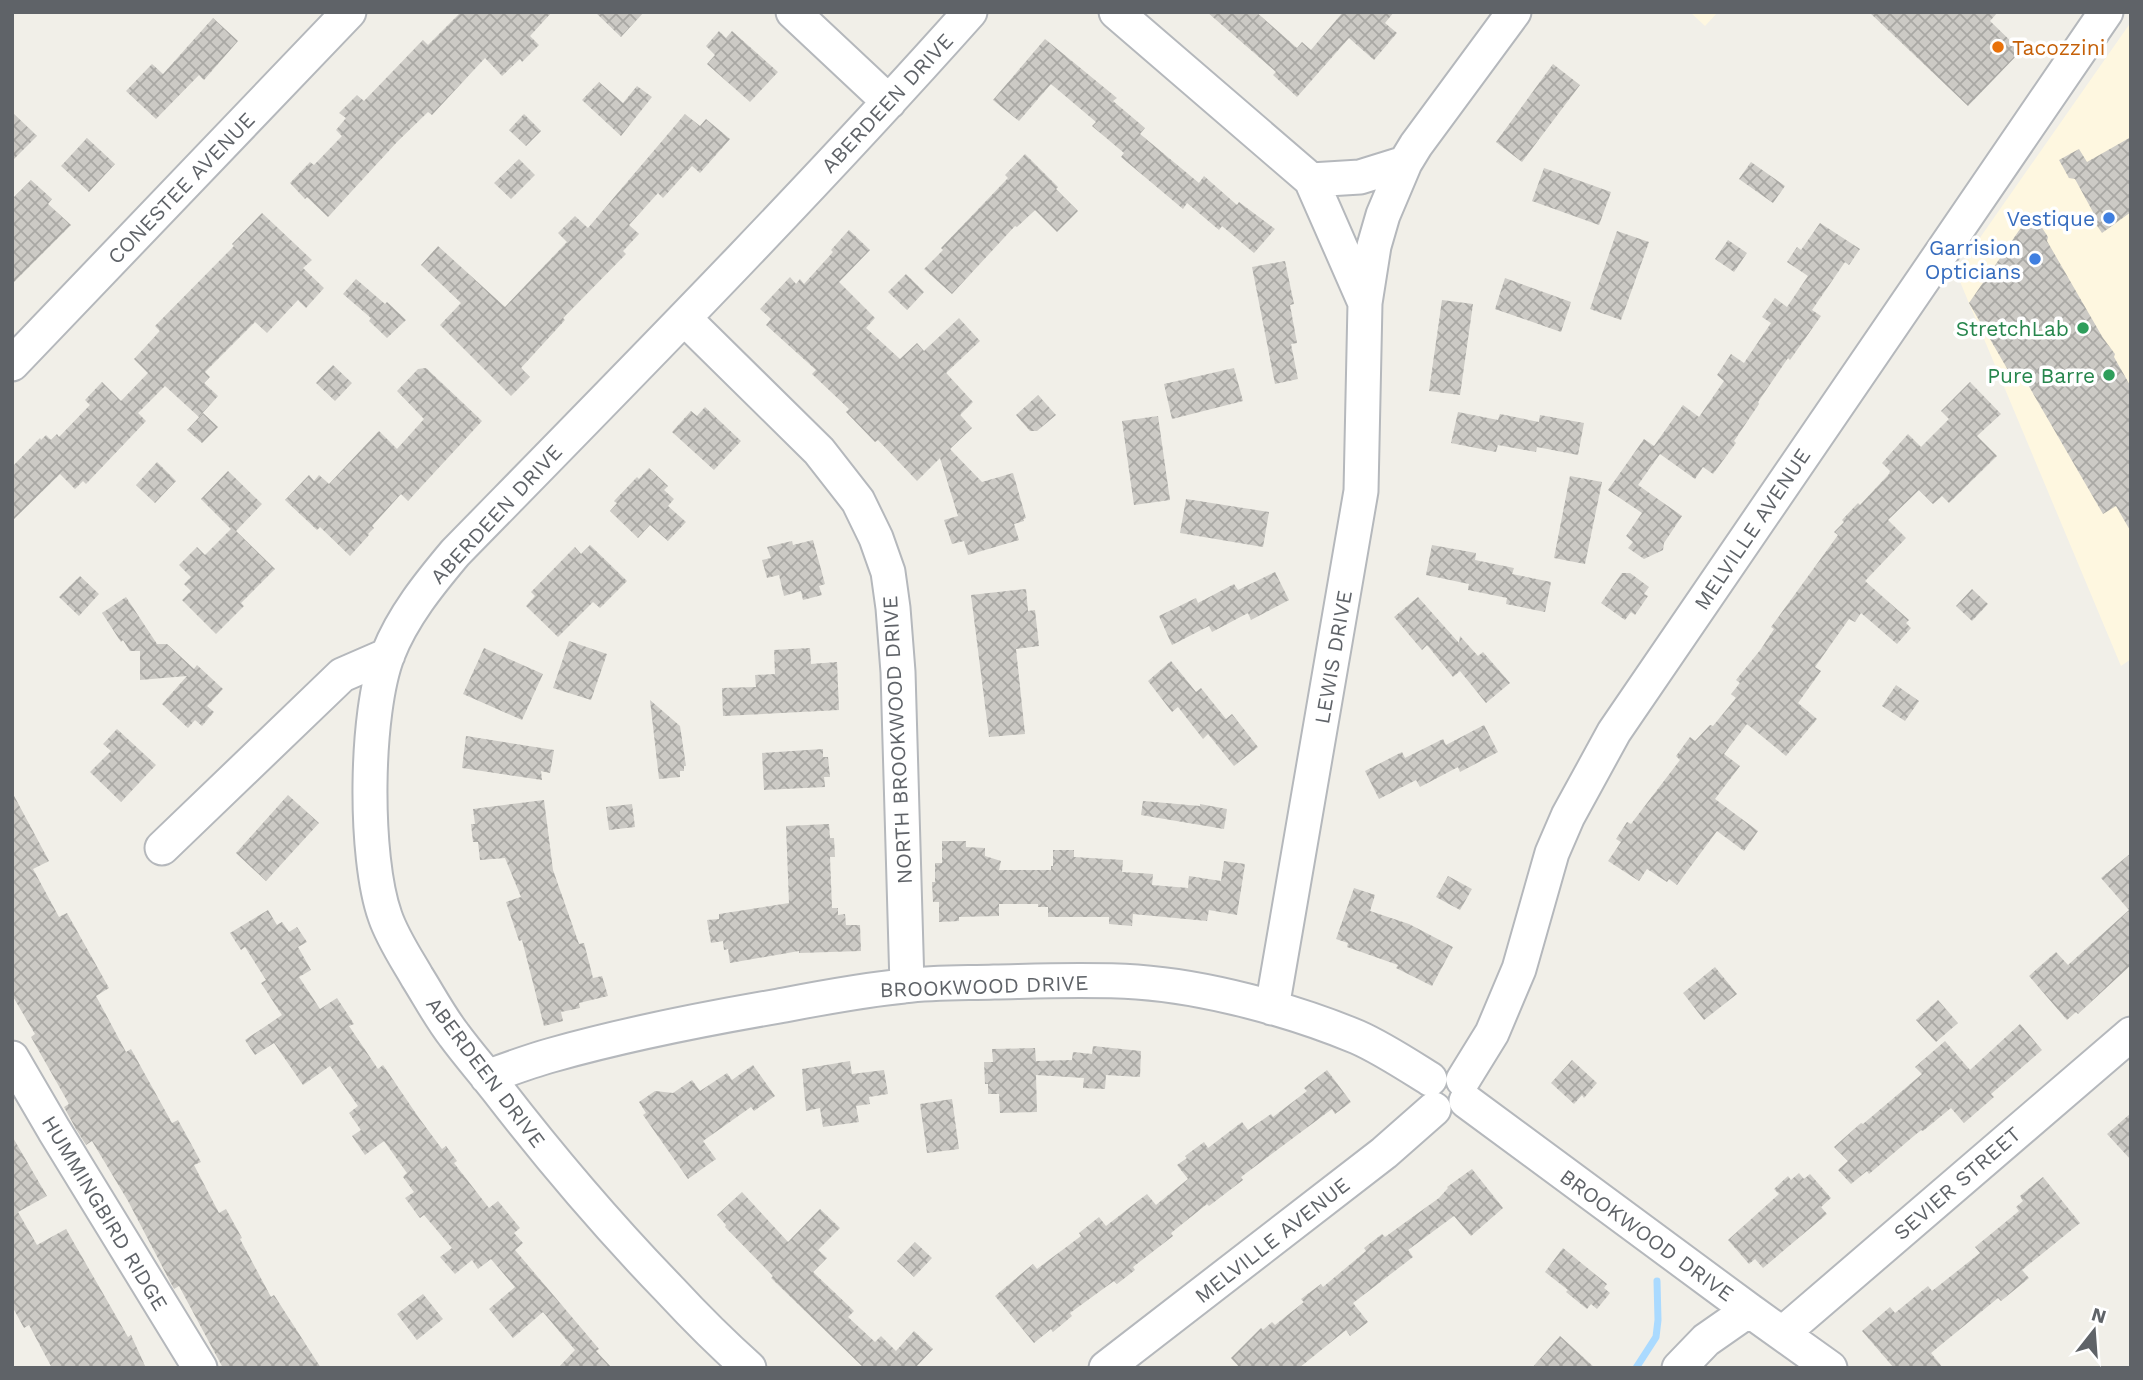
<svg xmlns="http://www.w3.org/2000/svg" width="2143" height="1380" viewBox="0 0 2143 1380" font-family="'Work Sans',sans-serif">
<defs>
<pattern id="building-cross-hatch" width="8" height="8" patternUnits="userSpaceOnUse" patternTransform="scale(1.75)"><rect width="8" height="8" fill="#cccac5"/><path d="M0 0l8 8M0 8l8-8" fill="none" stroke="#a9a8a4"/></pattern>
</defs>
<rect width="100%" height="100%" fill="#f1efe8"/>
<path fill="#fef7e0" d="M1690 12H1718L1705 26Z
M2131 22V659L2121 666 1956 272Z"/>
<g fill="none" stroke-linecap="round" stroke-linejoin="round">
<path stroke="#aadaff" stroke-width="7" d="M1636 1368 1656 1337 1658 1320 1657 1281"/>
</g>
<path fill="url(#building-cross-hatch)" d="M461 12H552L530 36 539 45 522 62 520 59 502 76 485 58 432 115 428 112 397 142 328 217 307 197 305 199 290 183 310 162 314 165 342 136 336 130 346 118 339 113 357 95 364 101 423 40 428 45Z
M595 12H644L621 37Z
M1207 12H1256L1297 48 1302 42 1311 50 1343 12H1394L1385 23 1397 33 1374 60 1349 38 1297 97 1273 75 1276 72Z
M1869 12H1998L1990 21 2021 51 1968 106Z
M213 18 238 41 204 80 199 75 156 119 126 91 152 64 163 74Z
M719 31 726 38 732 31 778 72 750 102 707 64 715 55 706 46Z
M1045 39 1117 98 1113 101 1145 128 1140 134 1199 183 1204 176 1237 205 1239 202 1275 229 1254 253 1222 226 1219 230 1187 203 1183 209 1121 157 1124 153 1092 126 1096 122 1051 84 1019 121 993 100Z
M1553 64 1580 85 1522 162 1496 142Z
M599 82 623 103 637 86 652 97 621 136 582 100Z
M12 112 37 136 12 161Z
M524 114 541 131 526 146 509 130Z
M685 114 700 126 706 119 730 139 700 173 692 166 663 198 658 193 629 225 639 234 623 251 626 254 563 318 565 320 521 368 530 377 511 396 440 325 461 303 421 265 438 246 505 307 567 242 558 233 575 216 588 228Z
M2131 137V212L2102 233 2091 217 2093 212 2075 179 2069 178 2059 160 2079 149 2087 162Z
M87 138 115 164 89 192 61 166Z
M1025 154 1058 187 1056 189 1078 211 1057 232 1035 210 1017 227 1015 226 952 294 924 269 943 250 941 248 1008 178 1005 175Z
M519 159 535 175 511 199 494 183Z
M1751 162 1785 186 1773 203 1739 179Z
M1544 168 1611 192 1599 225 1532 201Z
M31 180 52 199 48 204 71 225 12 284V199Z
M262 213 312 260 303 268 324 288 306 308 298 300 267 333 255 322 205 372 210 377 204 383 218 396 199 417 165 386 138 413 146 421 86 484 83 481 75 489 60 474 12 521V467L40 438 41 440 46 435 51 440 57 434 59 437 90 405 85 400 102 382 121 401 148 373 134 359 160 331 155 326 234 246 232 244Z
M2037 220 2048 237 2047 241 2103 338 2115 354 2114 357 2131 387V532L2116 506 2103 514 2020 371 2012 377 1969 303 2020 229Z
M1820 223 1860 249 1849 265 1845 262 1812 310 1821 316 1790 360 1788 358 1758 402 1759 404 1734 441 1736 443 1713 474 1703 467 1695 479 1660 454 1638 485 1682 516 1664 543 1663 550 1644 559 1628 548 1633 542 1626 536 1642 513 1608 490 1644 439 1654 446 1683 405 1699 417 1724 381 1717 375 1731 354 1744 363 1771 323 1762 317 1775 298 1787 307 1808 276 1787 262 1797 247 1801 250Z
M849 230 870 250 839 282 875 318 866 328 900 359 917 343 924 351 959 318 980 341 946 373 973 402 960 415 972 428 950 449 982 482 1013 473 1026 518 1023 519 1024 521 1014 524 1019 540 968 555 964 541 952 544 944 520 958 516 940 458 917 481 878 440 875 442 846 412 849 409 812 374 816 370 766 325 771 319 760 309 790 277 796 284 800 279 804 284 833 252 831 250Z
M1617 231 1649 242 1621 320 1590 309Z
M1728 240 1747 253 1734 272 1715 259Z
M1285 261 1294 304 1290 305 1297 343 1291 344 1298 379 1275 384 1252 267Z
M906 274 924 292 907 310 888 292Z
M1505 278 1571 302 1561 332 1495 309Z
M356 279 385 304 387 302 406 320 387 338 369 321 371 318 343 294Z
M1442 300 1473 304 1460 395 1429 391Z
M333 365 352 383 335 401 316 383Z
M426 368 482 421 408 501 401 494 372 526 374 528 368 534 369 535 350 556 320 527 317 530 285 500 309 475 314 481 319 475 329 484 379 431 397 449 424 419 397 391 418 369Z
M1234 368 1243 401 1172 419 1164 384Z
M1970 382 2001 414 1977 436 1997 456 1949 503 1942 496 1933 504 1919 490 1888 520 1906 538 1865 581 1909 620 1906 623 1911 628 1897 644 1861 613 1855 622 1849 619 1815 667 1821 671 1798 703 1817 719 1786 756 1747 724 1724 754 1740 766 1715 799 1758 831 1744 851 1717 831 1677 885 1669 879 1667 882 1647 869 1639 881 1608 861 1621 842 1616 839 1627 822 1631 824 1680 760 1676 756 1690 737 1695 741 1710 725 1713 726 1736 698 1731 694 1740 683 1736 680 1761 649 1774 629 1771 627 1838 535 1834 532 1844 522 1842 520 1858 503 1860 505 1889 474 1890 471 1882 463 1908 434 1921 447 1949 419 1941 411Z
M1038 395 1056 415 1037 431H1030L1016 415Z
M705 407 741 441 714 470 672 432 691 411 697 416Z
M1458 412 1498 420 1500 414 1539 422 1540 415 1584 423 1578 455 1537 447 1536 452 1498 445 1496 452 1451 443Z
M203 413 218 427 202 443 187 430Z
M1158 416 1170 500 1134 505 1122 421Z
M157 462 176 481 155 503 136 485Z
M649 468 668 486 664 490 674 499 668 506 686 522 668 541 650 525 638 538 610 511 617 503 614 501 637 477 639 479Z
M228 471 262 504 236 531 275 569 241 603 244 606 216 634 182 600 191 591 184 584 191 577 179 565 197 547 205 555 231 529 201 499Z
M1570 476 1602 482 1585 564 1554 558Z
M1186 499 1269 512 1263 547 1180 533Z
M813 540 825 584 819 586 822 595 803 600 801 591 784 596 779 575 767 578 762 560 771 558 767 547 792 541 793 545Z
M590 545 627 581 600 608 593 602 558 637 526 606 535 596 531 592 575 547 581 554Z
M1432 545 1476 553 1475 560 1514 568 1512 574 1551 582 1545 612 1506 604 1507 598 1468 590 1469 584 1426 575Z
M1275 572 1289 600 1251 620 1248 613 1212 632 1209 626 1172 645 1159 616 1196 598 1198 603 1234 584 1238 590Z
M1622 573H1630L1649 587 1644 594 1648 596 1635 615 1631 612 1625 620 1601 603Z
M80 576 99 594 79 616 59 597Z
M1026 589 1028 611 1035 610 1039 646 1016 649 1025 734 989 737 971 595Z
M1972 589 1988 604 1972 621 1956 606Z
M126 597 157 644H167L194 669 197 665 223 689 207 706 214 712 202 726 195 720 188 728 162 704 187 676 140 680V651H130L123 640 121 642 102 613Z
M1418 597 1459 643 1460 636 1478 656 1483 652 1510 683 1486 703 1460 671 1453 677 1427 645 1422 650 1394 617Z
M569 641 607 654 591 700 553 688Z
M484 648 543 674 522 720 463 694Z
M810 648 811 664 837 662 839 710 723 716 722 688 756 687 755 675 775 674 774 650Z
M1171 661 1196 692 1201 688 1226 719 1232 714 1258 747 1234 766 1208 734 1203 739 1178 707 1172 712 1148 681Z
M1896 685 1919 701 1905 721 1882 706Z
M650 700 680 726 686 766H684V771H680V777L659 779Z
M1484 725 1498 752 1460 772 1458 767 1420 787 1416 780 1379 799 1365 771 1402 752 1405 758 1443 739 1446 745Z
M117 729 156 765 121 802 90 772 111 751 103 744Z
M466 736 554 750 550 773 541 771 542 780 462 768Z
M823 749V757H828L830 777H824L825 787 764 790 762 753Z
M12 792 49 861 33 869 59 917 67 913 109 988 96 996 126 1052 131 1049 172 1123 178 1120 201 1162 194 1165 219 1213 226 1209 242 1238 240 1239 271 1297 274 1295 321 1368H223L179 1286 174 1289 128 1201 92 1141 86 1145 76 1129 64 1107 69 1104 31 1037 35 1034 12 995Z
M288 795 319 823 266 881 236 853Z
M544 800 553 870 579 944 584 943 593 978 602 976 608 996 579 1003 580 1008 561 1012 563 1021 544 1026 522 940 519 941 506 902 521 897 505 858 480 860 478 842H473L471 824H475L473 809Z
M1143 801 1200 806V804L1227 809 1224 829 1141 815Z
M632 804 635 827 609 830 606 807Z
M829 824 830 838H834L835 857H830L832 908H838V915L845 914 846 925H860L861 951 799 953V951L730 963 728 949 724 950 723 941 711 943 707 920 719 919V914L789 903 786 826Z
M942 841H966V847L985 848V856L1001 861 999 870H1051V866H1053V850H1074V857L1123 860 1122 872 1153 874 1152 885 1188 888 1189 876 1221 881 1224 861 1245 864 1237 915 1209 910 1207 921 1133 914 1132 926 1109 924V917H1048V907H1038V904H999V916L959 917V921L939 922V902H933L932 882H935V863H942Z
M2131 853V965L2078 1014 2076 1012 2067 1020 2029 976 2056 952 2068 965 2129 910 2101 878Z
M1448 876 1472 889 1460 910 1436 897Z
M1354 888 1375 895 1370 911 1409 924 1453 947 1432 986 1396 968 1398 965 1347 947 1348 943 1336 939Z
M268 910 277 925 282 922 289 932 297 927 307 942 298 947 311 970 299 977 320 1009 337 998 354 1024 349 1026 378 1069 383 1065 419 1118 442 1149 446 1146 457 1161 454 1163 489 1208 498 1201 520 1228 514 1233 523 1243 515 1250 599 1349 596 1351 612 1368H558L575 1350 543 1312 513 1338 489 1309 515 1287 491 1259 478 1269 472 1260 455 1274 440 1257 452 1248 424 1215 420 1218 405 1198 414 1192 403 1177 407 1173 384 1141 365 1155 352 1136 361 1130 349 1113 358 1106 330 1066 303 1085 274 1043 255 1055 245 1040 282 1015 261 983 266 980 245 947 241 950 230 933Z
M1715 967 1737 994 1704 1020 1683 993Z
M1938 1000 1958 1023 1936 1042 1916 1020Z
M2020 1024 2042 1050 1991 1094 1994 1097 1964 1123 1951 1108 1923 1131 1921 1130 1869 1174 1867 1171 1851 1184 1838 1170 1848 1161 1834 1147 1861 1123 1863 1124 1922 1074 1915 1067 1945 1041 1970 1070Z
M1093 1046 1141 1051 1140 1077 1106 1075 1105 1089 1083 1088 1084 1078 1036 1075 1037 1112 1000 1113 999 1094H988V1084H985L984 1062H993L992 1049 1035 1048 1036 1061 1072 1060 1073 1052 1092 1054Z
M1572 1060 1597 1083 1584 1098 1582 1095 1574 1104 1551 1083Z
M850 1061 852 1074 884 1070 888 1094 869 1097 870 1104 856 1106 859 1122 823 1127 820 1108 806 1111 802 1069Z
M753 1065 775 1096 754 1111 751 1107 703 1141 716 1159 688 1179 643 1115 646 1113 639 1102 655 1091 673 1093 692 1080 700 1091 727 1073 732 1080Z
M1327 1070 1351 1102 1335 1114 1332 1109 1241 1177 1243 1180 1209 1206 1207 1204 1171 1233 1173 1236 1133 1267 1135 1270 1117 1284 1114 1281 1070 1313 1072 1316 1053 1332 1051 1329 1034 1343 995 1296 1033 1264 1037 1269 1081 1236 1079 1233 1099 1217 1106 1226 1147 1194 1156 1205 1188 1179 1177 1165 1187 1158 1185 1156 1204 1142 1208 1148 1242 1122 1248 1130 1271 1114 1273 1117 1307 1091 1304 1088Z
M952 1099 959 1149 927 1153 920 1104Z
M2131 1113V1160L2107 1134Z
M12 1136 47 1196 18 1212 37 1245 66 1229 128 1337 131 1335 146 1368H52L29 1325 24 1328 12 1306Z
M1472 1169 1503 1208 1471 1236 1454 1216 1408 1250 1413 1257 1353 1303 1368 1322 1350 1336 1346 1330 1299 1368H1240L1231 1358 1261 1328 1263 1330 1272 1322 1275 1325 1304 1302 1301 1299 1321 1284 1323 1287 1366 1251 1364 1248 1382 1234 1385 1237 1439 1198 1448 1188 1447 1187Z
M1799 1173 1804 1179 1810 1174 1831 1198 1821 1207 1827 1214 1763 1268 1755 1259 1749 1264 1728 1240 1779 1194 1774 1189 1788 1176 1791 1180Z
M2043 1177 2080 1223 2022 1270 2029 1278 2001 1301 1998 1298 1931 1353 1943 1368H1894L1862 1331 1890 1307 1895 1313 1928 1286 1932 1291 1980 1253 1975 1247 2019 1211 2016 1207 2023 1201 2020 1196Z
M742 1192 788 1242 820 1209 840 1228 818 1250 827 1258 813 1272 854 1311 848 1317 875 1342 881 1336 896 1351 914 1331 933 1349 915 1368H864L771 1278 773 1276 725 1227 726 1225 717 1215Z
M915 1242 932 1258 914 1277 897 1261Z
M1563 1248 1607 1284 1604 1288 1610 1293 1597 1309 1591 1304 1587 1309 1566 1292 1568 1290 1545 1272Z
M423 1294 443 1319 417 1340 397 1314Z
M1560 1336 1595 1368H1532Z"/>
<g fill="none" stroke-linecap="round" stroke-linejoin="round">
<g stroke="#b5b8bc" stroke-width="37">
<path id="minor" d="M793 12 889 102
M1116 12 1311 180 1360 177 1405 163
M1311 180 1365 303
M684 318 819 451 858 501 876 538 888 572 893 608 898 672 907 985
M12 364 349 12
M162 848 342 675 388 655
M1272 1008 1361 491 1365 303 1374 246 1383 215 1405 163 1416 145 1514 12
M12 1058 54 1130 200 1368
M487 1077C509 1069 530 1061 552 1055 626 1034 703 1019 779 1006 821 998 862 990 904 986 934 982 965 983 994 982 1042 981 1089 979 1137 982 1207 987 1292 1010 1357 1037 1382 1048 1406 1064 1430 1079
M1463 1080 1492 1033 1519 969 1552 853 1568 816 1614 732 2106 12
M1466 1101 1749 1310 1830 1368
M1783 1333 2131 1034
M749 1368C721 1343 695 1317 670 1290 608 1226 551 1159 497 1089 483 1071 468 1054 454 1035 440 1017 429 996 417 977 406 958 392 937 385 916 364 857 365 713 388 654 403 616 429 584 455 553 629 375 804 198 970 12
M1106 1368 1384 1153 1434 1109
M1679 1368 1706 1340 1749 1310"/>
</g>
<use href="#minor" stroke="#fff" stroke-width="33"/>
</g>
<circle fill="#e8710a" stroke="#fff" stroke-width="2.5" cx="1998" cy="47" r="7"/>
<g fill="#3f7fe0" stroke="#fff" stroke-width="2.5">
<circle cx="2109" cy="218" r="7"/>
<circle cx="2035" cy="259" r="7"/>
</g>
<g fill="#2e9e5b" stroke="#fff" stroke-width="2.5">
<circle cx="2083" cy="328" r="7"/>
<circle cx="2109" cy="375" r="7"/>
</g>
<g text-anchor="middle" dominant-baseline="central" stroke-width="7" stroke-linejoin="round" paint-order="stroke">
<g font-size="21" fill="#c56008" stroke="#fff" text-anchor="start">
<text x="2012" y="47">Tacozzini</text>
</g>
<g font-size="21" fill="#5f6368" stroke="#fff">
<text transform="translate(887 103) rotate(-47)">ABERDEEN DRIVE</text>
<text transform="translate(181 188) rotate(-46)">CONESTEE AVENUE</text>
<text transform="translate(496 514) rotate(-47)">ABERDEEN DRIVE</text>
<text transform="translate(1752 529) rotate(-56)">MELVILLE AVENUE</text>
<text transform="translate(1333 657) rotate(-80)">LEWIS DRIVE</text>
<text transform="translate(897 740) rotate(-93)">NORTH BROOKWOOD DRIVE</text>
<text transform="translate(984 986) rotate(-2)">BROOKWOOD DRIVE</text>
<text transform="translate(486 1072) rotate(53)">ABERDEEN DRIVE</text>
<text transform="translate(1957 1183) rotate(-41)">SEVIER STREET</text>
<text transform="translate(105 1213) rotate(59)">HUMMINGBIRD RIDGE</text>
<text transform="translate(1647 1235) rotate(36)">BROOKWOOD DRIVE</text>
<text transform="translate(1272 1240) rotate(-38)">MELVILLE AVENUE</text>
</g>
<g font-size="21" fill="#366cbe" stroke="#fff" text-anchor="end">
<text x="2095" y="218">Vestique</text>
<text x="2021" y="247">Garrision<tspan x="2021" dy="24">Opticians</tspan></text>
</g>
<g font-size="21" fill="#27864d" stroke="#fff" text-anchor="end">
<text x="2069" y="328">StretchLab</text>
<text x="2095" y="375">Pure Barre</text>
</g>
</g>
<rect width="2143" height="1380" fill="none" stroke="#5f6368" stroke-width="28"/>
<g transform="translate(2094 1331) rotate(17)" stroke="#ffffff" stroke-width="5" paint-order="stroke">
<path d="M0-5L12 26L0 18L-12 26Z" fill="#5f6368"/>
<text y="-10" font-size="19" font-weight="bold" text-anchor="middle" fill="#5f6368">N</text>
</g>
</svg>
